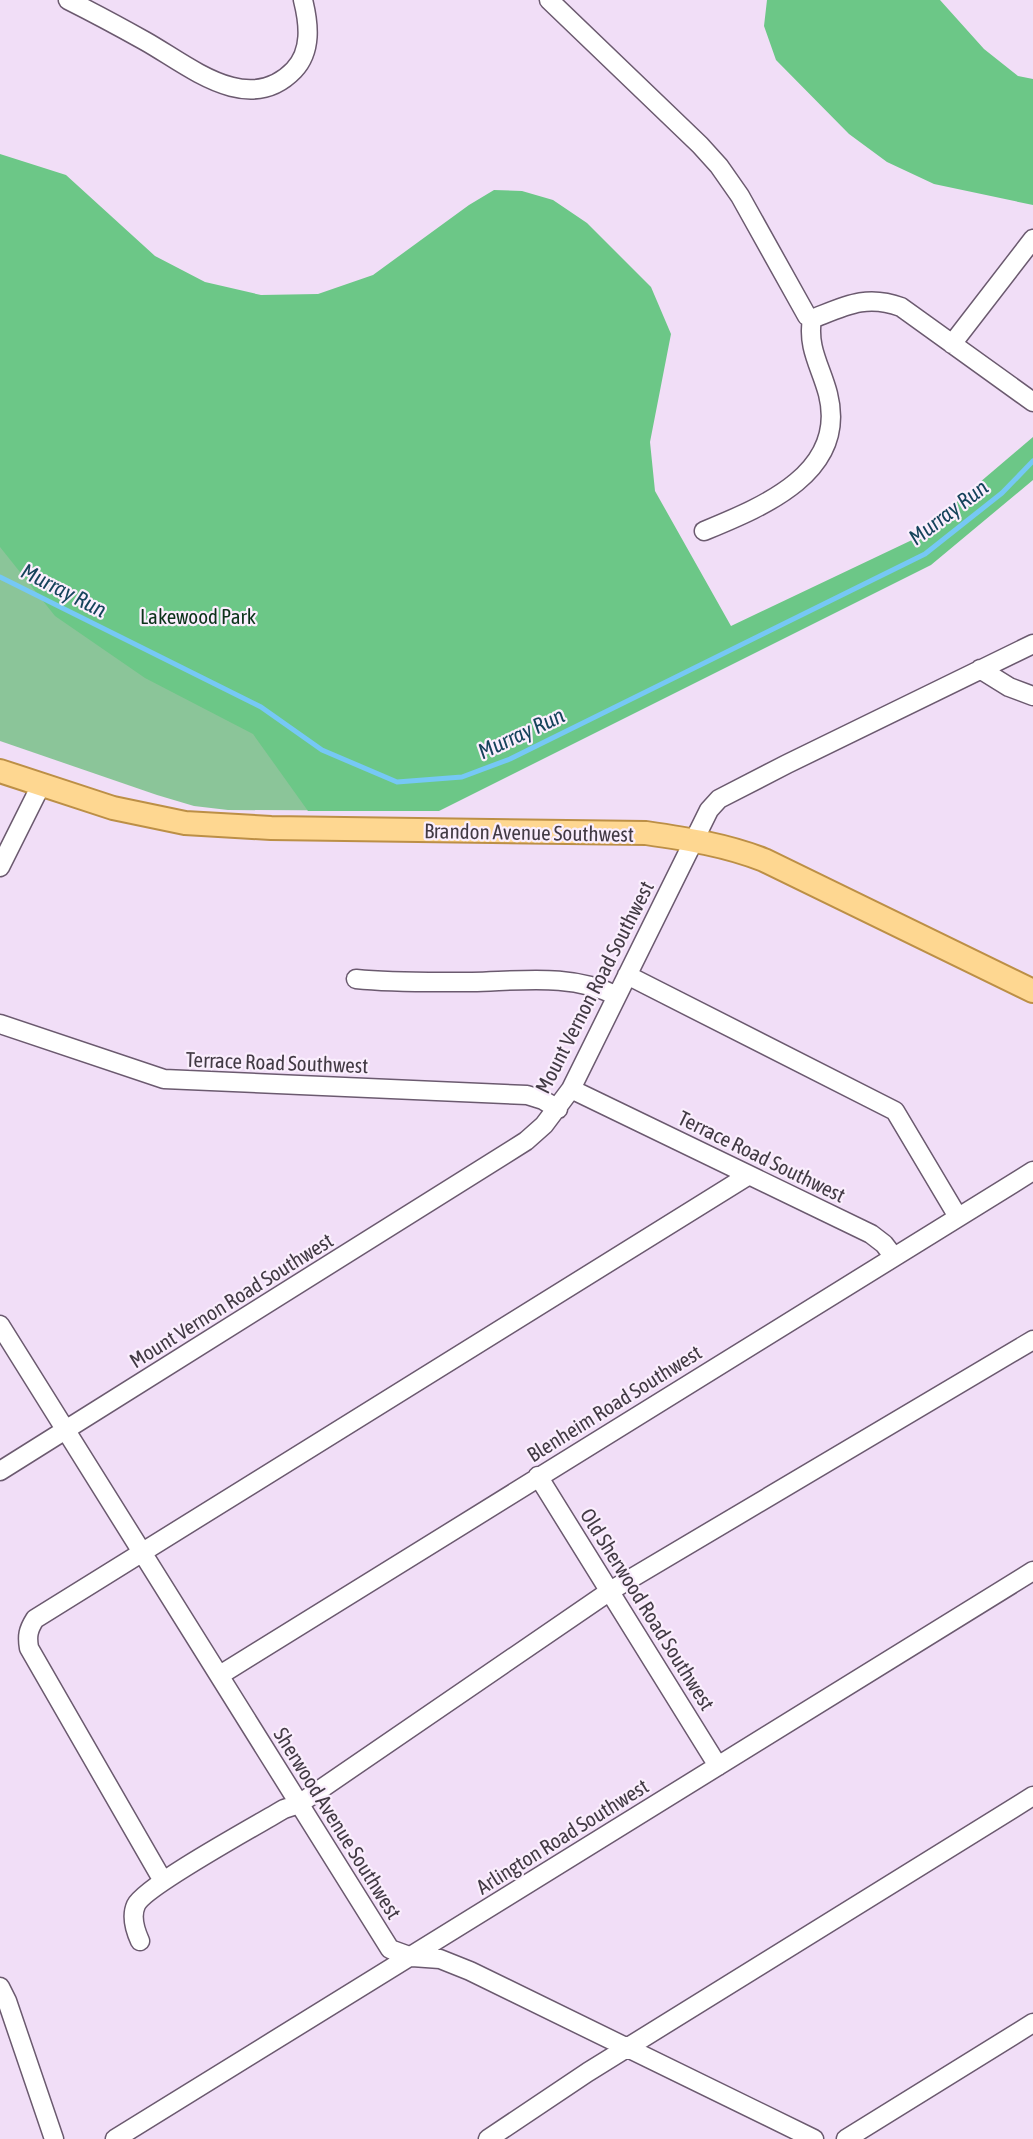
<svg xmlns="http://www.w3.org/2000/svg" width="1033" height="2139" viewBox="0 0 1033 2139" font-family="'Asap Condensed',sans-serif">
<rect width="100%" height="100%" fill="#f1def7"/>
<path fill="#8bc599" d="M0 374 439 811 228 810 194 806 157 795 0 741Z"/>
<path fill="#6cc787" d="M767 0H940L984 49 1018 76 1033 79V205L934 184 887 162 849 134 776 60 764 26Z
M0 154 66 175 155 256 205 282 261 295 318 294 373 275 469 205 494 190 522 191 553 200 587 223 651 287 671 334 650 442 655 491 731 626 912 540 1033 437V480L931 565 439 811H308L253 734 145 678 55 616 0 547Z"/>
<g fill="none" stroke-linecap="round" stroke-linejoin="round">
<path stroke="#76c8f5" stroke-width="5" d="M0 577 261 707 322 750 397 782 462 777 510 759 925 554 1002 493 1033 461"/>
<g stroke="#6b5a6f" stroke-width="21">
<path id="minor" d="M68 0C94 13 120 27 145 41 188 65 248 118 294 70 312 51 309 24 303 0
M549 0 700 145 719 166 740 196 807 316 812 319C845 306 866 294 901 307L1033 402
M952 344 1033 239
M704 531C762 507 848 473 828 394 821 367 807 348 812 319
M980 669 1009 687 1033 696
M0 867 41 785
M627 975 895 1111 958 1217
M356 979C394 983 433 982 472 982 520 981 572 973 617 996
M0 1024 164 1079 527 1095 543 1100 558 1109
M571 1089 871 1234 884 1244 894 1257
M0 1325 390 1949 412 1957 440 1959 470 1971 814 2139
M0 1471 526 1141 544 1125 571 1089 709 810 719 799 787 764 1033 644
M538 1476 718 1766
M220 1675 1033 1171
M163 1881 29 1648C27 1636 28 1630 35 1619L749 1175
M140 1941C135 1930 131 1916 136 1905 145 1886 259 1824 284 1809L299 1804 610 1591 1033 1340
M0 1987 7 2001 54 2139
M115 2139 1033 1571
M488 2139 588 2072 1033 1796
M846 2139 1033 2023"/>
</g>
<g stroke="#bc8f46" stroke-width="26">
<path id="major" d="M0 771 113 808 185 823 271 828 646 833C687 839 726 845 764 860L1033 991"/>
</g>
<use href="#minor" stroke="#fff" stroke-width="18"/>
<use href="#major" stroke="#fed791" stroke-width="22"/>
</g>
<g text-anchor="middle" dominant-baseline="central" stroke-width="4.5" stroke-linejoin="round" paint-order="stroke">
<g font-size="21" fill="#0b3219" stroke="#faeefd">
<text x="198" y="616">Lakewood Park</text>
</g>
<g font-size="21" fill="#423a44" stroke="#faeefd">
<text transform="translate(529 832) rotate(1)">Brandon Avenue Southwest</text>
<text transform="translate(594 987) rotate(-63)">Mount Vernon Road Southwest</text>
<text transform="translate(277 1062) rotate(2)">Terrace Road Southwest</text>
<text transform="translate(762 1156) rotate(26)">Terrace Road Southwest</text>
<text transform="translate(231 1300) rotate(-32)">Mount Vernon Road Southwest</text>
<text transform="translate(614 1403) rotate(-32)">Blenheim Road Southwest</text>
<text transform="translate(648 1609) rotate(58)">Old Sherwood Road Southwest</text>
<text transform="translate(338 1823) rotate(58)">Sherwood Avenue Southwest</text>
<text transform="translate(562 1836) rotate(-32)">Arlington Road Southwest</text>
</g>
<g font-size="22" font-style="italic" fill="#15435b" stroke="#faeefd">
<text transform="translate(948 512) rotate(-37)">Murray Run</text>
<text transform="translate(64 590) rotate(27)">Murray Run</text>
<text transform="translate(521 733) rotate(-25)">Murray Run</text>
</g>
</g>
</svg>
